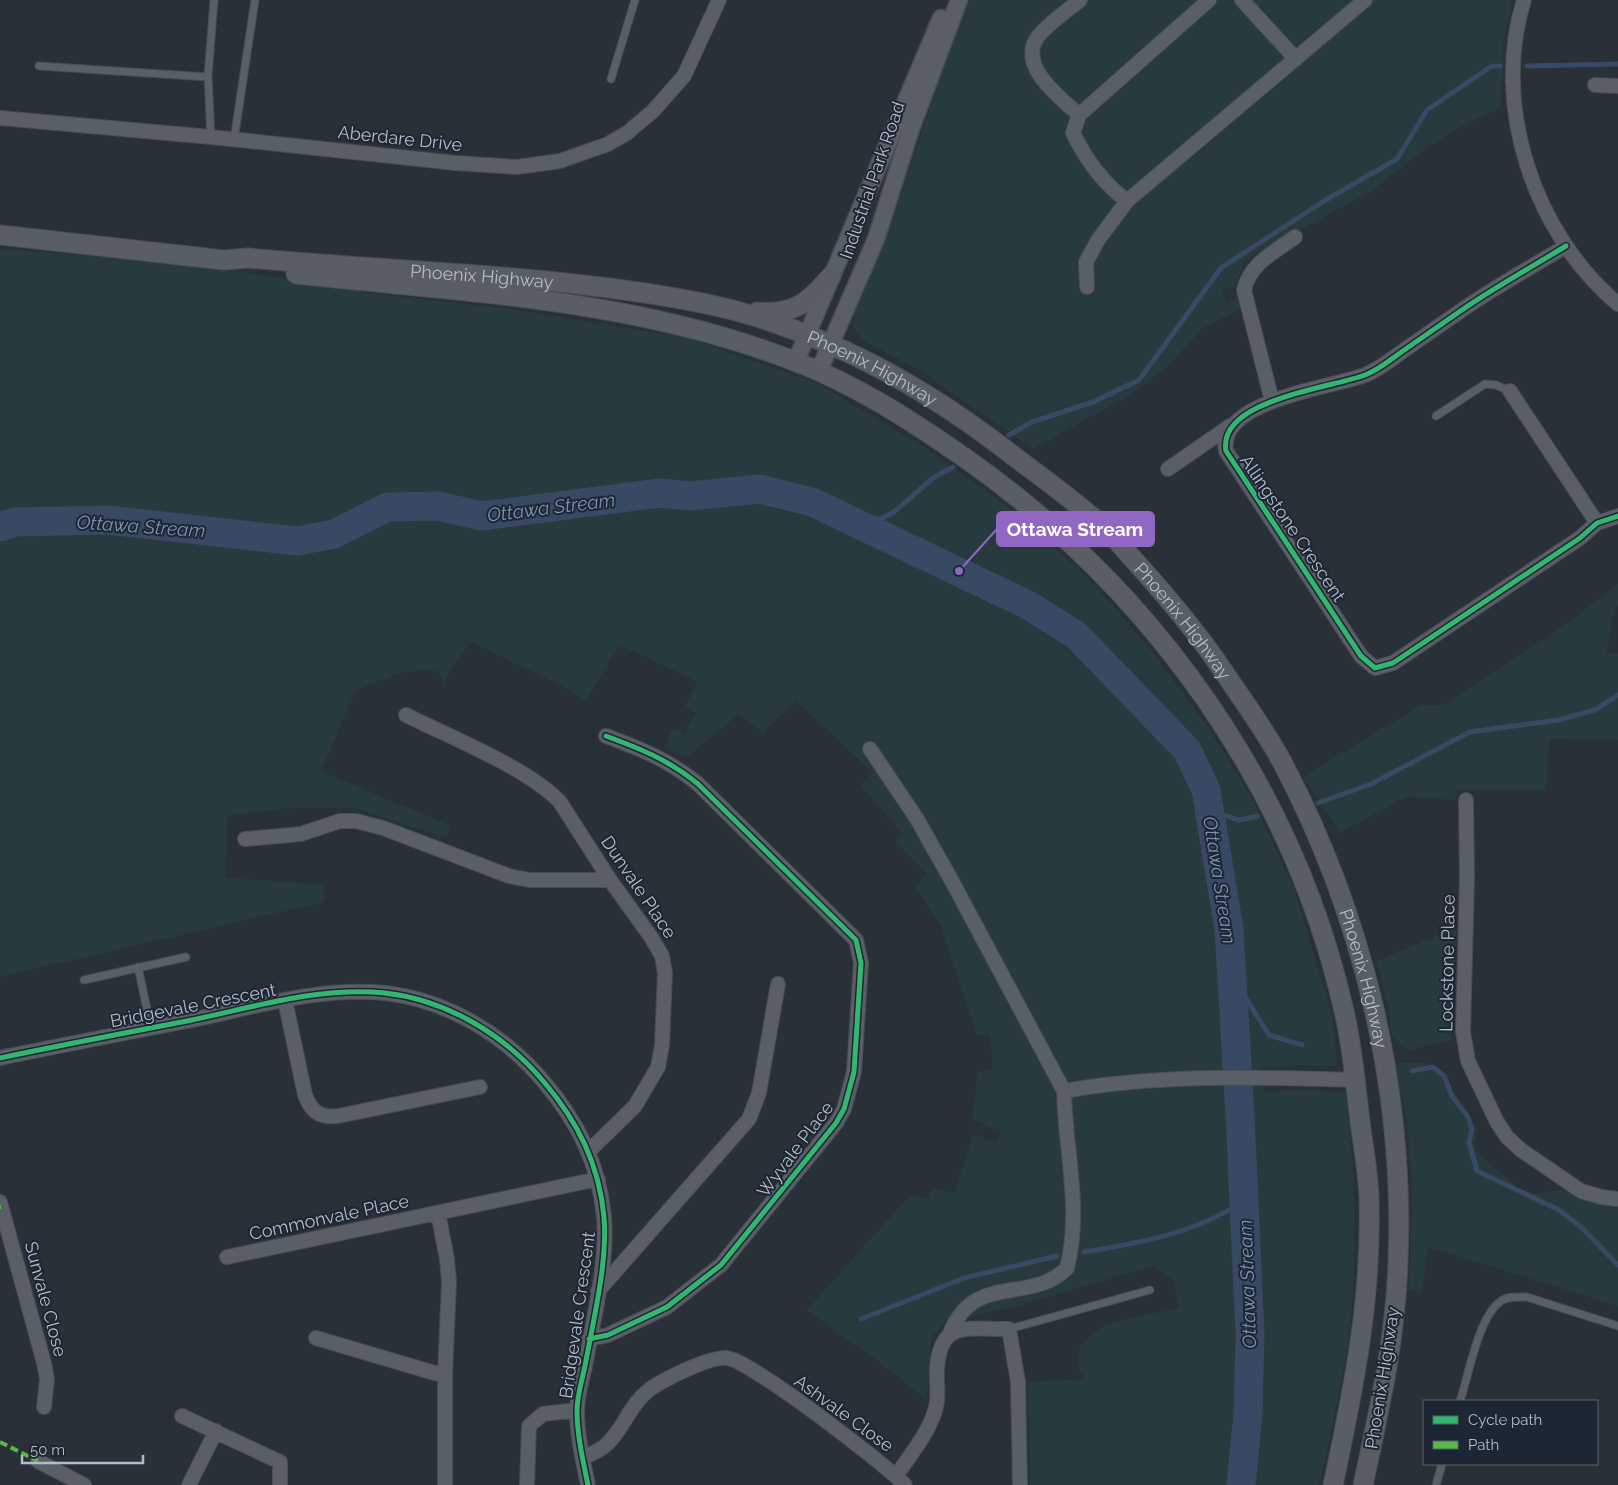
<svg xmlns="http://www.w3.org/2000/svg" width="1618" height="1485" viewBox="0 0 1618 1485" font-family="Raleway,sans-serif">
<rect width="100%" height="100%" fill="#2a3038"/>
<path fill="#273a3e" d="M968 0H1512L1503 45 1501 108 1475 119 1429 146 1370 192 1244 261 1236 286 1222 289 1226 302 1240 299 1239 310 1203 328 1167 367 1130 395 1033 449 916 368 862 340 853 327V308L885 242 956 30Z
M0 249 192 263 368 293 510 309 688 338 819 384 922 446 1021 516 1090 580 1150 649 1208 727 1252 798 1294 889 1333 1018 1337 1066 1295 1065 1262 1067 1264 1092 1300 1089 1346 1092C1354 1163 1357 1234 1352 1305 1348 1365 1332 1427 1319 1485H1030L1028 1382 1085 1379 1080 1371 1077 1358 1081 1345 1106 1323 1179 1308 1173 1280 1153 1266 1011 1308 945 1321 931 1338 927 1401 894 1373 807 1310 911 1194 928 1200 932 1188 954 1193 973 1134 997 1142 1001 1131 972 1119 978 1072 993 1069 990 1035H977L941 926 915 886 927 873 896 842 903 834 861 786 873 773 796 701 763 733 738 715 686 758 665 746 672 729 685 732 696 713 685 706 698 682 620 645 585 701 555 682 470 642 443 684 437 669 400 673 356 690 321 771 451 826 446 838 355 808H290L227 816 226 878 324 884V902L0 977Z
M1618 584V605L1615 609 1606 653H1618V740L1550 739 1546 791 1459 790 1454 800 1406 797 1340 833 1303 777 1421 705H1442L1550 636Z
M1457 927 1451 1040 1409 1050 1399 1045 1392 1036 1388 1006 1376 961Z
M1394 1063H1427L1453 1091 1476 1128 1475 1150 1525 1194 1563 1190 1618 1204V1306L1428 1247 1422 1293 1409 1290 1412 1188 1407 1119Z"/>
<g fill="none" stroke-linecap="round" stroke-linejoin="round">
<path stroke="#384963" stroke-width="5" d="M1527 66 1618 64
M1009 435 1032 422 1093 402 1139 380 1221 268 1324 201 1397 159 1427 110 1492 66H1500
M865 527 894 512 933 478 953 467
M1318 803 1371 784 1470 732 1558 720 1595 710 1618 695
M1209 810 1239 820 1258 816
M1232 982 1240 989 1269 1035 1302 1045
M1412 1071 1433 1067 1444 1076 1452 1096 1468 1117 1472 1129 1469 1143 1477 1171 1559 1210 1582 1228 1618 1265
M1084 1252C1140 1243 1196 1233 1244 1201
M861 1319 964 1278 1057 1256"/>
<path stroke="#384963" stroke-width="29" d="M0 527 15 522 108 520 297 541 334 534 387 507 438 506 482 516 660 493 690 496 760 489 812 502 1028 605 1077 636 1187 750 1206 790 1229 929 1240 1115 1250 1335 1248 1414 1241 1485"/>
<g stroke="#484c53" stroke-width="9">
<path id="service" d="M39 66 208 77
M611 79 635 0
M211 137 208 77 214 0
M234 140 255 0
M1436 416 1485 384 1496 385 1510 391
M138 967 151 1028
M84 980 186 957
M1009 1329 1150 1290
M1460 1401C1469 1375 1478 1317 1501 1301 1508 1296 1518 1297 1527 1297L1618 1326
M1436 1485 1442 1464"/>
</g>
<g stroke="#484c53" stroke-width="16">
<path id="minor" d="M1242 0 1296 59
M1524 0C1491 105 1534 234 1618 304
M1595 85 1618 86
M1079 115C1060 97 1018 67 1037 38 1045 26 1068 10 1080 0
M0 118 211 137 456 163 517 167 560 161 608 144 627 133 653 111 684 76 719 0
M1127 201C1103 183 1086 160 1073 133L1079 115 1209 0
M1566 246C1530 268 1493 288 1459 312 1439 326 1420 339 1400 353 1389 361 1378 370 1365 375 1331 388 1217 400 1226 451L1361 656 1375 668 1393 663 1580 538 1597 523 1618 516
M1087 287 1086 262 1098 240 1127 201 1365 0
M1510 391 1597 523
M1272 401 1244 290C1250 263 1275 252 1295 237
M1168 469 1230 426
M406 715C450 737 528 768 560 802L610 880 651 937 662 956 665 973 662 1045 658 1067 635 1106 589 1151
M870 749 917 819 953 883 1064 1091C1158 1074 1260 1077 1355 1080
M1466 800 1467 878 1463 1032 1468 1061 1497 1122 1507 1137 1521 1150 1581 1191 1601 1197 1618 1199
M245 839 301 834 340 821H356L383 828 509 876 529 880H610
M285 1000 305 1095C312 1115 324 1119 343 1115L480 1087
M0 1058C62 1045 125 1033 187 1021 251 1008 320 986 385 993 447 1000 505 1035 544 1082 578 1122 599 1164 604 1217 608 1261 593 1322 585 1366 582 1380 577 1396 577 1411 577 1435 583 1461 588 1485
M0 1202 44 1363 47 1379 44 1407
M438 1213 447 1259 449 1282 445 1376V1485
M227 1257 598 1179
M598 1291 749 1119 759 1093 778 984
M950 1333C975 1271 1031 1305 1067 1268 1082 1210 1065 1149 1064 1091
M316 1338 445 1376
M589 1339 608 1335 667 1307 721 1265 836 1123 844 1109 854 1072 861 963 856 940 698 784C669 760 641 749 606 736
M182 1416 280 1462V1485
M583 1458C591 1454 599 1451 606 1445 624 1429 629 1405 650 1389 665 1379 710 1356 727 1358 750 1360 885 1464 905 1485
M38 1461 84 1485
M896 1476C910 1455 930 1432 936 1407 939 1395 936 1381 937 1369 940 1318 970 1330 1009 1329L1018 1382 1020 1485
M189 1485 216 1431
M527 1485 529 1426 543 1414 577 1410"/>
</g>
<g stroke="#484c53" stroke-width="19">
<path id="tertiary" d="M796 361 941 18
M819 371 876 239 911 129 959 0"/>
</g>
<g stroke="#484c53" stroke-width="21">
<g id="secondary">
<path id="s1" d="M0 235 224 260 248 258C376 270 504 273 631 291 674 297 716 304 757 317 855 348 934 394 1015 457 1044 479 1074 500 1100 524 1113 535 1123 548 1134 560 1163 592 1190 624 1215 659 1237 692 1261 724 1280 758 1362 912 1405 1087 1398 1261 1396 1337 1379 1411 1363 1485"/>
<path d="M296 274C464 292 635 299 794 361 855 384 912 421 965 458 1153 590 1293 786 1344 1011 1352 1044 1355 1079 1359 1113 1362 1141 1368 1169 1369 1197 1372 1298 1354 1387 1333 1485"/>
<path d="M757 312C794 315 808 303 831 276"/>
</g>
</g>
<use href="#service" stroke="#5a5e66" stroke-width="7"/>
<use href="#minor" stroke="#5a5e66" stroke-width="14"/>
<use href="#tertiary" stroke="#5a5e66" stroke-width="16"/>
<use href="#secondary" stroke="#595d64" stroke-width="19"/>
<path stroke="#58b947" stroke-width="4" stroke-dasharray="8 4" stroke-linecap="butt" d="M0 1207H1
M0 1442 38 1461"/>
<g stroke="#1d2633" stroke-width="8">
<path id="cycleway" d="M1566 246C1530 268 1493 288 1459 312 1439 326 1420 339 1400 353 1389 361 1378 370 1365 375 1331 388 1217 400 1226 451L1361 656 1375 668 1393 663 1580 538 1597 523 1618 516
M0 1058C62 1045 125 1033 187 1021 251 1008 320 986 385 993 447 1000 505 1035 544 1082 578 1122 599 1164 604 1217 608 1261 593 1322 585 1366 582 1380 577 1396 577 1411 577 1435 583 1461 588 1485
M589 1339 608 1335 667 1307 721 1265 836 1123 844 1109 854 1072 861 963 856 940 698 784C669 760 641 749 606 736"/>
</g>
<use href="#cycleway" stroke="#33b770" stroke-width="5"/>
</g>
<g text-anchor="middle" dominant-baseline="central" stroke-width="4" stroke-linejoin="round" paint-order="stroke">
<g font-size="18" fill="#b4bcc9" stroke="#1d2633">
<text transform="translate(400 138) rotate(6)">Aberdare Drive</text>
<text transform="translate(872 180) rotate(-71)">Industrial Park Road</text>
<text stroke="none"><textPath href="#s1" startOffset="484">Phoenix Highway</textPath></text>
<text stroke="none"><textPath href="#s1" startOffset="889">Phoenix Highway</textPath></text>
<text transform="translate(1293 528) rotate(56)">Allingstone Crescent</text>
<text stroke="none"><textPath href="#s1" startOffset="1294">Phoenix Highway</textPath></text>
<text transform="translate(639 887) rotate(56)">Dunvale Place</text>
<text transform="translate(1447 963) rotate(-89)">Lockstone Place</text>
<text stroke="none"><textPath href="#s1" startOffset="1699">Phoenix Highway</textPath></text>
<text transform="translate(193 1005) rotate(-11)">Bridgevale Crescent</text>
<text transform="translate(795 1149) rotate(-53)">Wyvale Place</text>
<text transform="translate(329 1217) rotate(-12)">Commonvale Place</text>
<text transform="translate(46 1299) rotate(75)">Sunvale Close</text>
<text transform="translate(577 1315) rotate(-82)">Bridgevale Crescent</text>
<text transform="translate(1382 1378) rotate(-81)">Phoenix Highway</text>
<text transform="translate(844 1413) rotate(36)">Ashvale Close</text>
</g>
<g font-size="19" font-style="italic" fill="#7c92b1" stroke="#1d2633">
<text transform="translate(551 507) rotate(-7)">Ottawa Stream</text>
<text transform="translate(141 526) rotate(4)">Ottawa Stream</text>
<text transform="translate(1220 880) rotate(81)">Ottawa Stream</text>
<text transform="translate(1247 1284) rotate(-92)">Ottawa Stream</text>
</g>
</g>
<path fill="none" stroke="#9266c3" stroke-width="2" d="M959 571L997 529"/>
<circle fill="#9266c3" stroke="#1d2633" stroke-width="2" cx="959" cy="571" r="5"/>
<rect fill="#9266c3" stroke="#9266c3" stroke-width="2" x="997" y="512" width="157" height="34" rx="5"/>
<g font-size="19" text-anchor="middle" font-weight="bold" fill="#fff">
<text x="1075" y="536">Ottawa Stream</text>
</g>
<rect x="1423" y="1400" width="175" height="65" fill="#1d2633" stroke="#59626f"/>
<rect x="1433" y="1416" width="25" height="8" fill="#33b770" stroke="#59626f"/>
<text x="1468" y="1425" font-size="15" fill="#b4bcc9">Cycle path</text>
<rect x="1433" y="1441" width="25" height="8" fill="#58b947" stroke="#59626f"/>
<text x="1468" y="1450" font-size="15" fill="#b4bcc9">Path</text>
<path d="M22 1455v8h121v-8" fill="none" stroke="#b4bcc9" stroke-width="2.5"/>
<text x="30" y="1455" font-size="15" fill="#b4bcc9" stroke="#1d2633" stroke-width="4" paint-order="stroke">50 m</text>
</svg>
